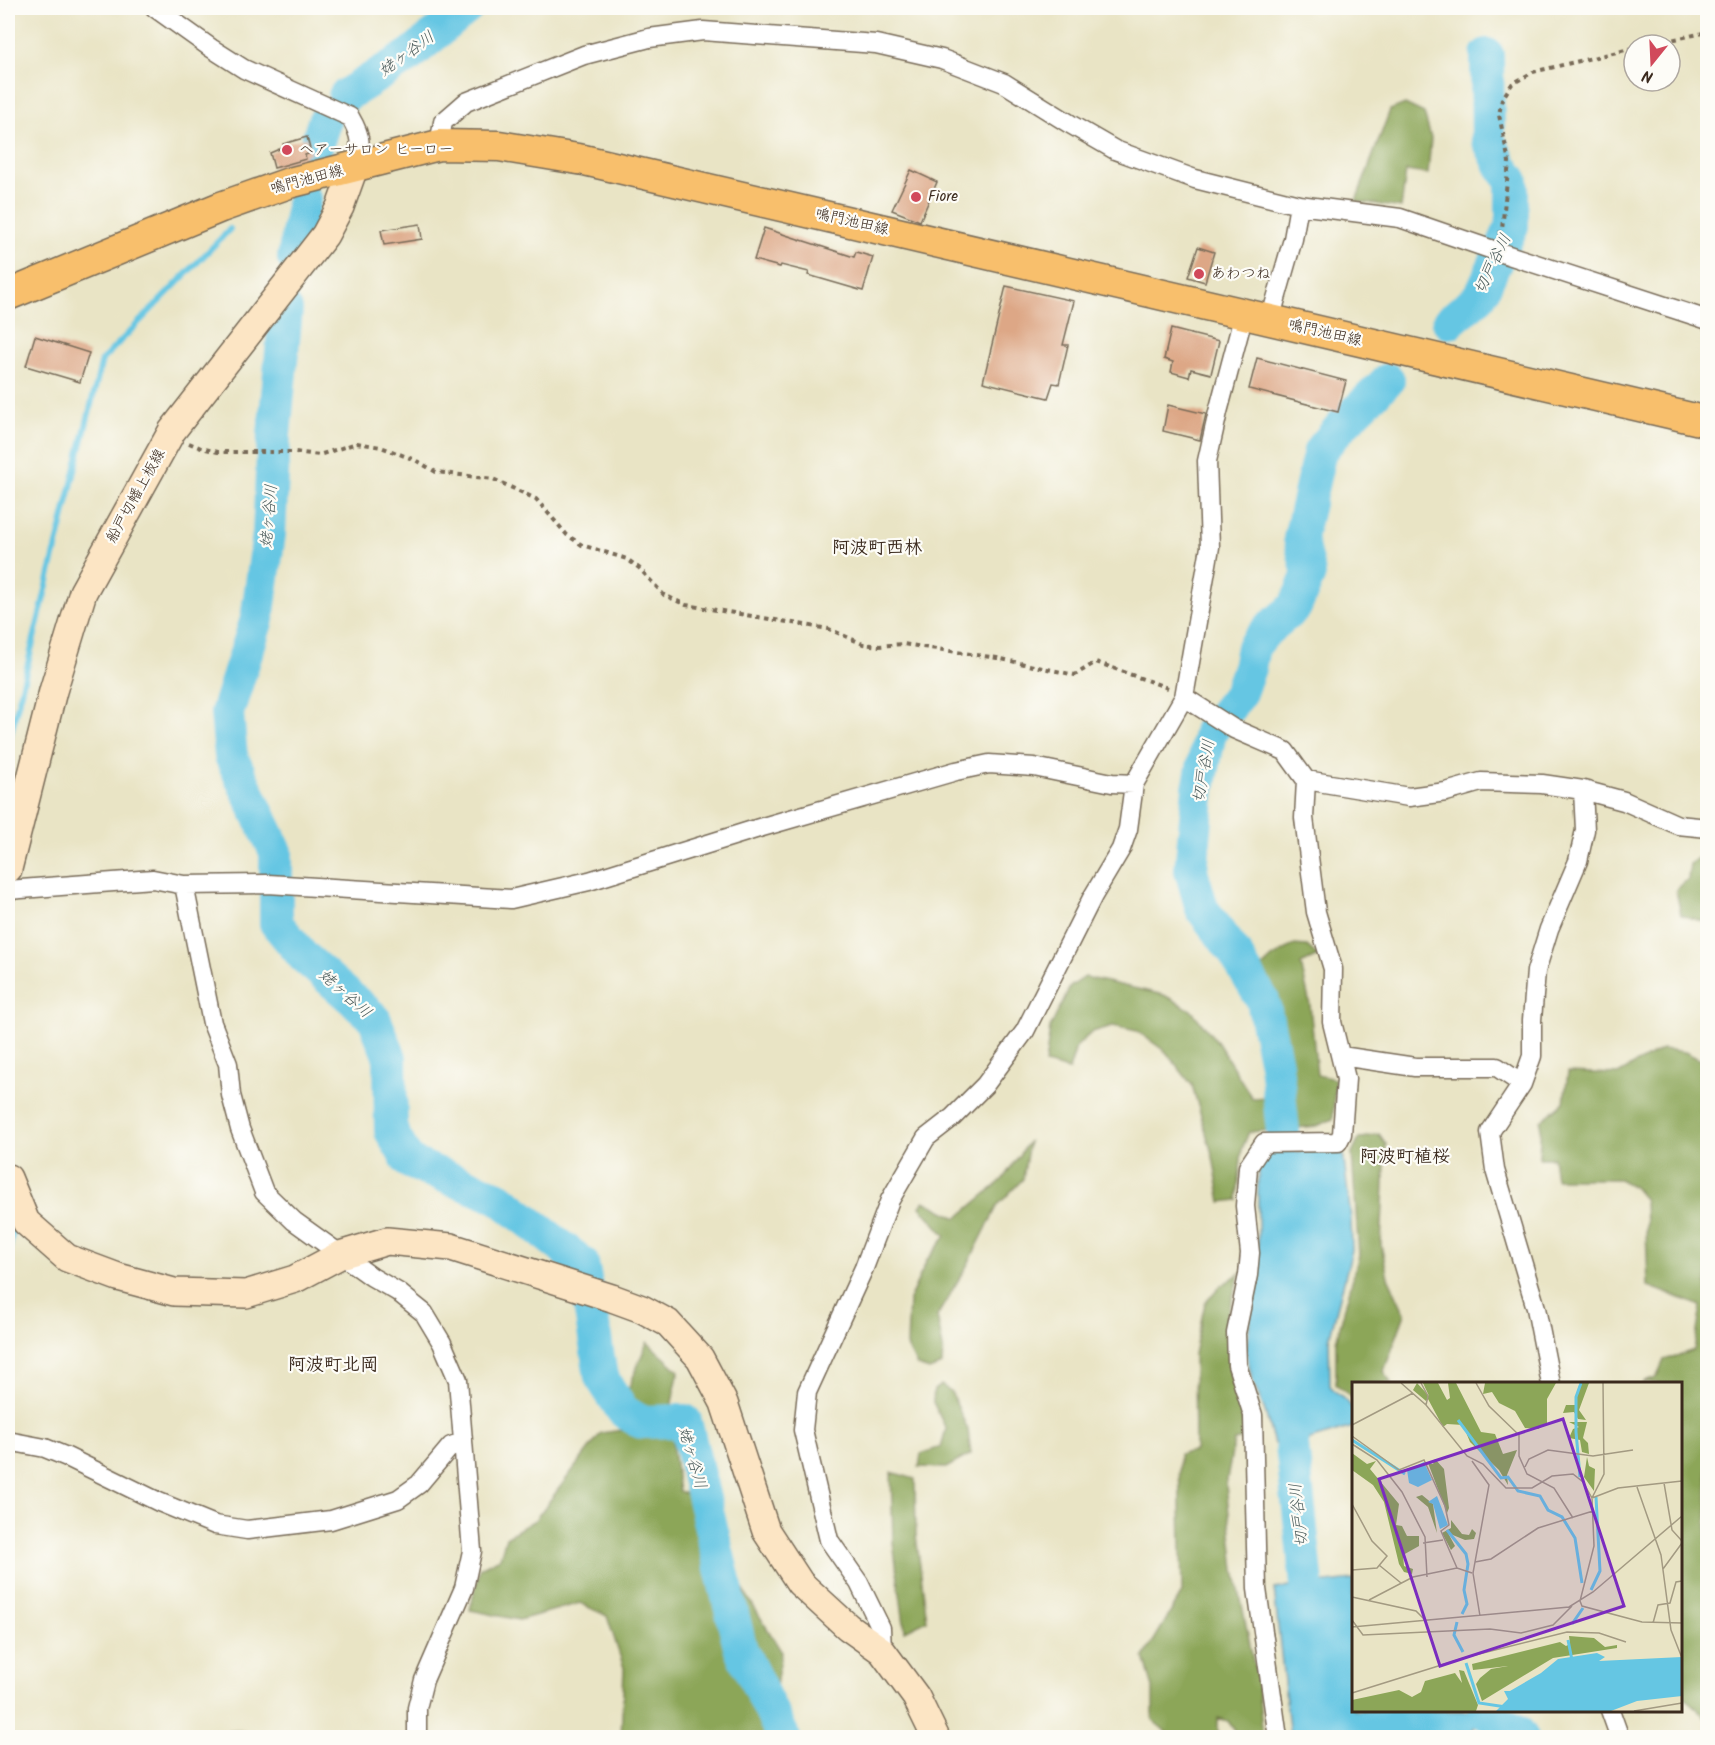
<svg xmlns="http://www.w3.org/2000/svg" width="1715" height="1745" viewBox="0 0 1715 1745" font-family="Kalam,'Klee One',sans-serif">
<rect width="100%" height="100%" fill="#fdfcf7"/>
<filter id="ink" filterUnits="userSpaceOnUse"><feTurbulence type="fractalNoise" baseFrequency=".0167" numOctaves="2"/><feDisplacementMap in="SourceGraphic" scale="12" xChannelSelector="R" yChannelSelector="G"/><feConvolveMatrix kernelMatrix="1 2 1 2 8 2 1 2 1" color-interpolation-filters="sRGB"/></filter>
<filter id="wash" filterUnits="userSpaceOnUse"><feTurbulence type="fractalNoise" baseFrequency=".008" numOctaves="4" result="noise"/><feDisplacementMap in="SourceGraphic" scale="24" xChannelSelector="R" yChannelSelector="G"/><feGaussianBlur stdDeviation="1.35" result="paint"/><feColorMatrix in="noise" values="0 0 0 0 0 0 0 0 0 0 0 0 0 0 0 0 0 1.4 0 .05"/><feComposite in="paint" operator="in"/></filter>
<g filter="url(#wash)">
<rect width="100%" height="100%" fill="#e9e4c5"/>
<path fill="#8ca658" stroke="#64683b" stroke-width="1.5" d="M1405 104 1424 113 1431 138 1428 174 1406 171 1401 208 1356 201 1390 110Z
M1703 854 1707 855V923L1681 915 1676 890 1688 879 1690 864Z
M1293 945 1307 946 1318 956 1301 964 1310 1005 1317 1075 1335 1079 1333 1119 1317 1126 1249 1132 1242 1149 1237 1200 1221 1202 1213 1157 1192 1085 1166 1052 1137 1031 1113 1026 1092 1032 1076 1047 1069 1070 1045 1064 1050 1028 1070 987 1085 977 1164 995 1191 1010 1218 1043 1252 1098 1287 1096 1272 1003 1257 972 1272 958Z
M1662 1049 1685 1052 1707 1063V1718L1682 1695 1681 1692 1680 1384 1643 1383 1656 1378 1664 1360 1694 1350 1701 1306 1648 1286 1645 1200 1634 1187 1619 1179H1556L1553 1158H1539L1541 1121 1564 1102 1568 1072 1618 1074Z
M1379 1134 1386 1144 1381 1245 1388 1277 1405 1314 1384 1371 1391 1383 1354 1384 1353 1399 1336 1384V1341L1359 1255 1352 1154 1359 1139Z
M1029 1141 1023 1179 998 1205 968 1264 937 1316 943 1348 942 1365 929 1370 917 1366 907 1346 909 1300 927 1260 946 1236 920 1207 924 1201 957 1218 1002 1180Z
M1240 1273 1227 1316 1229 1368 1243 1414 1244 1439 1234 1441 1226 1485 1235 1570 1257 1680 1263 1737H1239L1228 1721 1218 1718V1737H1173L1153 1721V1687L1144 1657 1182 1593 1179 1454 1195 1451 1194 1354 1205 1303 1218 1288Z
M647 1342 679 1371 672 1402 673 1451 679 1491 696 1498 733 1573 781 1651 775 1694 796 1737H621L624 1668 607 1616 580 1603 519 1620 470 1610 480 1568 500 1558 506 1537 535 1520 601 1433 623 1430 627 1393Z
M941 1385 951 1392 968 1430 971 1454 946 1468 919 1467 921 1454 941 1447 946 1429 933 1402 934 1390Z
M891 1472 915 1479 916 1535 927 1620 905 1631 893 1542Z
M239 1731 266 1737H181L188 1734Z"/>
<path fill="#65c6e3" stroke="#507880" stroke-width="1.5" d="M1272 1151 1343 1152 1351 1219 1352 1250 1329 1340 1330 1386 1353 1408V1427L1292 1445 1274 1444 1265 1411 1252 1379 1246 1351 1258 1260V1169Z
M1353 1580 1354 1710 1487 1711 1467 1737H1290L1274 1589Z"/>
<g fill="none" stroke-linecap="round" stroke-linejoin="round">
<path stroke="#65c6e3" stroke-width="6" d="M295 208 302 206
M8 745 102 360 230 229
M8 1257 15 1219"/>
<path stroke="#65c6e3" stroke-width="34" d="M345 96 410 55 467 8
M316 147 324 122
M294 258 304 199
M286 310 274 435 269 534 257 619 227 713 231 756 276 852V923L304 957 374 1018 390 1058 391 1131 409 1162 499 1198 582 1263 590 1305 601 1377 623 1411 641 1422 685 1421 741 1650 784 1738
M1449 322 1480 296 1512 226V181L1501 165 1488 139 1487 55
M1283 1132 1276 1064 1263 1001 1234 952 1202 909 1191 870 1199 788 1210 732 1239 695 1249 668 1253 647 1267 630 1295 607 1309 574 1300 538 1320 451 1344 423 1388 380
M1292 1445 1307 1585
M1485 1713 1517 1731 1522 1738"/>
</g>
<g id="blocks">
<path fill="#dda786" d="M307 137 311 153 305 155 306 159 274 168 270 153 284 147 283 144Z
M911 170 937 182 920 221 892 210Z
M420 224 422 239 384 245 381 230Z
M764 228 854 257 856 252 873 257 863 291 808 275 809 272 781 265 780 267 754 260Z
M1198 247 1214 252 1205 282 1188 277Z
M1006 286 1074 301 1063 345H1068L1059 384 1053 383 1048 398 983 382Z
M1171 329 1219 341 1211 374 1191 369 1189 377 1171 372 1173 362 1164 359Z
M35 336 89 353 80 382 26 366Z
M1257 358 1346 381 1338 412 1249 389Z
M1168 405 1206 414 1200 440 1163 431Z"/>
</g>
</g>
<g filter="url(#ink)">
<use href="#blocks" fill-opacity="0" stroke="#786b58" stroke-width="1.5"/>
<g fill="none" stroke-linecap="round" stroke-linejoin="round">
<g stroke="#786b58" stroke-width="21">
<path id="street" d="M155 8 211 48 244 69 350 117C363 139 361 144 354 168
M439 145 443 122 466 102 584 55 649 38 703 31 876 44 942 59 1004 83 1070 124 1115 150 1195 179 1299 205 1400 218 1493 250 1708 320
M1270 320 1293 239 1299 205
M1184 697 1234 729 1285 751 1306 780 1304 818 1316 912 1333 969 1332 1022 1346 1079 1342 1134 1338 1142 1264 1143 1248 1167 1245 1206 1250 1253 1248 1275 1236 1333 1237 1365 1253 1415 1257 1589 1278 1738
M1306 780 1409 797 1446 792 1481 782 1542 784 1583 790 1624 801 1678 825 1708 828
M184 885 212 1023 228 1064 231 1095 240 1129 264 1192 294 1221 372 1277 398 1292 424 1313 442 1343 458 1380 472 1551 464 1588 424 1680 417 1708V1738
M8 890 153 879 184 885 268 884 511 899 589 881 759 828 956 771 989 764 1034 767 1112 783 1134 784
M1341 1056 1415 1067H1497L1522 1084
M1551 1384 1536 1308 1495 1170 1490 1132 1522 1084 1532 1056V1020L1536 971 1549 929 1578 861 1585 830 1583 790
M8 1441 45 1448 67 1457 159 1502 215 1525 247 1530 331 1520 398 1499 419 1484 451 1446 462 1442
M882 1651 881 1628 859 1583 829 1540 803 1430 807 1392 864 1268 890 1200 926 1138 953 1117 985 1085 1025 1031 1093 896 1121 849 1128 829 1134 784 1184 697 1210 547 1207 461 1218 412 1244 314
M1610 1710 1620 1738"/>
</g>
<g stroke="#786b58" stroke-width="30">
<path id="secondary" d="M8 869 53 691 83 592 172 431 325 235 340 207 354 168
M8 1178 26 1222 67 1258 118 1277 174 1292 246 1294 295 1279 340 1255 387 1241 451 1247 612 1298 642 1309 668 1323 700 1358 724 1403 766 1531 800 1583 848 1627 882 1651 916 1697 936 1738"/>
</g>
<g stroke="#786b58" stroke-width="33">
<path id="primary" d="M8 295 221 207 289 183 439 145 499 146 584 160 1708 422"/>
</g>
<path stroke="#786b58" stroke-width="4" stroke-dasharray="4.5 4.5" stroke-linecap="butt" d="M1647 45 1708 32
M1499 235 1502 229 1509 162 1499 115 1502 99 1512 84 1533 72 1634 48
M189 443 201 448 218 452H295L319 455 357 443 381 447 415 460 436 472 493 479 536 499 567 535 582 545 627 559 639 568 664 595 686 605 829 629 863 644 879 646 903 644 997 658 1075 675 1096 662 1168 688"/>
<use href="#street" stroke="#fff" stroke-width="18"/>
<use href="#secondary" stroke="#fce5c4" stroke-width="27"/>
<use href="#primary" stroke="#f8bf6c" stroke-width="30"/>
</g>
</g>
<g fill="#d1495b" stroke="#fdfcf7" stroke-width="2">
<circle cx="287" cy="150" r="6"/>
<circle cx="916" cy="197" r="6"/>
<circle cx="1199" cy="274" r="6"/>
</g>
<g text-anchor="middle" dominant-baseline="central" stroke-width="4.5" stroke-linejoin="round" paint-order="stroke">
<g font-size="15" fill="#3b2a1e" stroke="#fdfcf7" text-anchor="start">
<text x="299" y="150">ヘアーサロン ヒーロー</text>
<text x="928" y="197">Fiore</text>
<text x="1211" y="274">あわつね</text>
</g>
<g font-size="15" fill="#3b2a1e" stroke="#fdfcf7">
<text transform="translate(307 180) rotate(-15)">鳴門池田線</text>
<text transform="translate(852 222) rotate(13)">鳴門池田線</text>
<text transform="translate(1325 333) rotate(13)">鳴門池田線</text>
<text transform="translate(136 496) rotate(-61)">船戸切幡上板線</text>
</g>
<g font-size="16" font-style="italic" fill="#485959" stroke="#fdfcf7">
<text transform="translate(407 54) rotate(-36)">姥ヶ谷川</text>
<text transform="translate(1493 264) rotate(-64)">切戸谷川</text>
<text transform="translate(269 516) rotate(-85)">姥ヶ谷川</text>
<text transform="translate(1204 771) rotate(-80)">切戸谷川</text>
<text transform="translate(345 994) rotate(42)">姥ヶ谷川</text>
<text transform="translate(692 1458) rotate(74)">姥ヶ谷川</text>
<text transform="translate(1299 1515) rotate(-96)">切戸谷川</text>
</g>
<g font-size="18" font-weight="bold" fill="#3b2a1e" stroke="#fdfcf7">
<text x="877" y="548">阿波町西林</text>
<text x="1405" y="1157">阿波町植桜</text>
<text x="333" y="1365">阿波町北岡</text>
</g>
</g>
<g transform="translate(1352 1382)">
<rect width="330" height="330" fill="#e9e4c5"/>
<path d="M65 1 77 14 71 1H86L95 18 98 16 96 1H104L129 50 143 52 151 72 165 68 155 93 156 103 147 88 118 60 111 43 95 42 91 45 76 17 74 19 61 8ZM133 1H204L195 17V42L186 47 173 46 163 29 147 21 140 10 131 12ZM228 1H237L227 28 234 38 226 37 222 30 211 31 214 23H223ZM217 40H235L231 56 236 61 237 72 230 70 228 58 217 56 221 47 227 45ZM0 71 15 82 24 79 18 87 47 122 44 143 50 144 55 154H67V164L51 173 52 184 61 187 60 192 52 190 47 182 32 120 21 103 0 88ZM235 75 237 84 243 87 242 109 232 95ZM83 77 92 87 97 126 95 131 76 81 81 82ZM70 113 81 122 85 151 76 125 64 115ZM99 138 110 152 117 153 120 147 124 151 122 157 113 158 96 151 103 164 99 168 90 151 99 146ZM217 254 242 256 253 265 265 263V266L201 276 130 319 124 302 128 296 139 287 156 284 121 288 120 282 208 260 214 264 218 262ZM107 288 112 289 126 323 124 329H0V318L47 308 60 315 69 310 73 299 103 291 110 301Z" fill="#8ca658"/>
<path d="M72 80 80 98 66 105 57 101 55 88ZM85 114 96 143 88 147 81 122 76 120ZM245 271 253 275 247 279 330 275V314L285 319 259 329H144L156 317 152 309H158L189 291 206 277Z" fill="#65c6e3"/>
<path fill="none" stroke="#65c6e3" stroke-width="3" d="M106 38 149 96 156 95 166 109 188 114 196 128 210 135 223 156 230 201M0 58 53 92M228 95 224 50V15L229 1M95 148 114 172 116 182 112 208 115 222 110 232M239 208 248 189 244 115M105 240 102 253 111 270M220 242 231 226M216 258 220 278M114 281 127 321 154 325"/>
<path fill="none" stroke="#a39a82" stroke-width="1.5" d="M49 1 74 23 115 74 131 82 154 106H180L200 94 221 92 231 100 240 116 266 106 330 99M69 1 76 14 74 23M124 1 137 24 167 53V74L175 92 202 106 221 136M0 43 61 11M0 54 47 88 72 78 93 124 97 143 89 149 105 186M0 62 25 78 50 110 73 155 75 195M120 79 137 103 121 191 128 234M173 85 177 77 196 68 241 74 281 68M312 101 320 148 330 159M285 105 309 173 319 248 330 276M0 122 20 159 35 174 25 186 0 188M71 161 91 158M123 180 139 177 186 146 241 129M27 183 49 201M311 187 330 161M0 215 64 229 73 238M17 218 61 195 105 186 120 191M228 219 230 224 290 240 330 241M228 219 242 164 240 116 252 92 251 1M0 238 11 253 138 247 169 251 201 243 220 224M301 241 306 223 318 221 324 200 330 199M0 245 217 225 241 210 330 134M0 311 115 275 215 250 247 251 274 260M282 329 330 321"/>
<path fill="#7b2cbf" fill-opacity="0.15" stroke="#7b2cbf" stroke-width="3" d="M211 37 272 224 88 284 27 97Z"/>
<rect width="330" height="330" fill="none" stroke="#3b2a1e" stroke-width="3"/>
</g>
<rect width="1715" height="1745" fill="none" stroke="#fdfcf7" stroke-width="30"/>
<g transform="translate(1652 63) rotate(198)"><circle r="28" fill="#fdfcf7" stroke="#afa8a0" stroke-width="1.5"/>
<path d="M0-4.5L10 22L0 15L-10 22Z" fill="#d1495b"/>
<text y="-9" font-size="16" font-weight="bold" text-anchor="middle" fill="#3b2a1e">N</text>
</g>
</svg>
